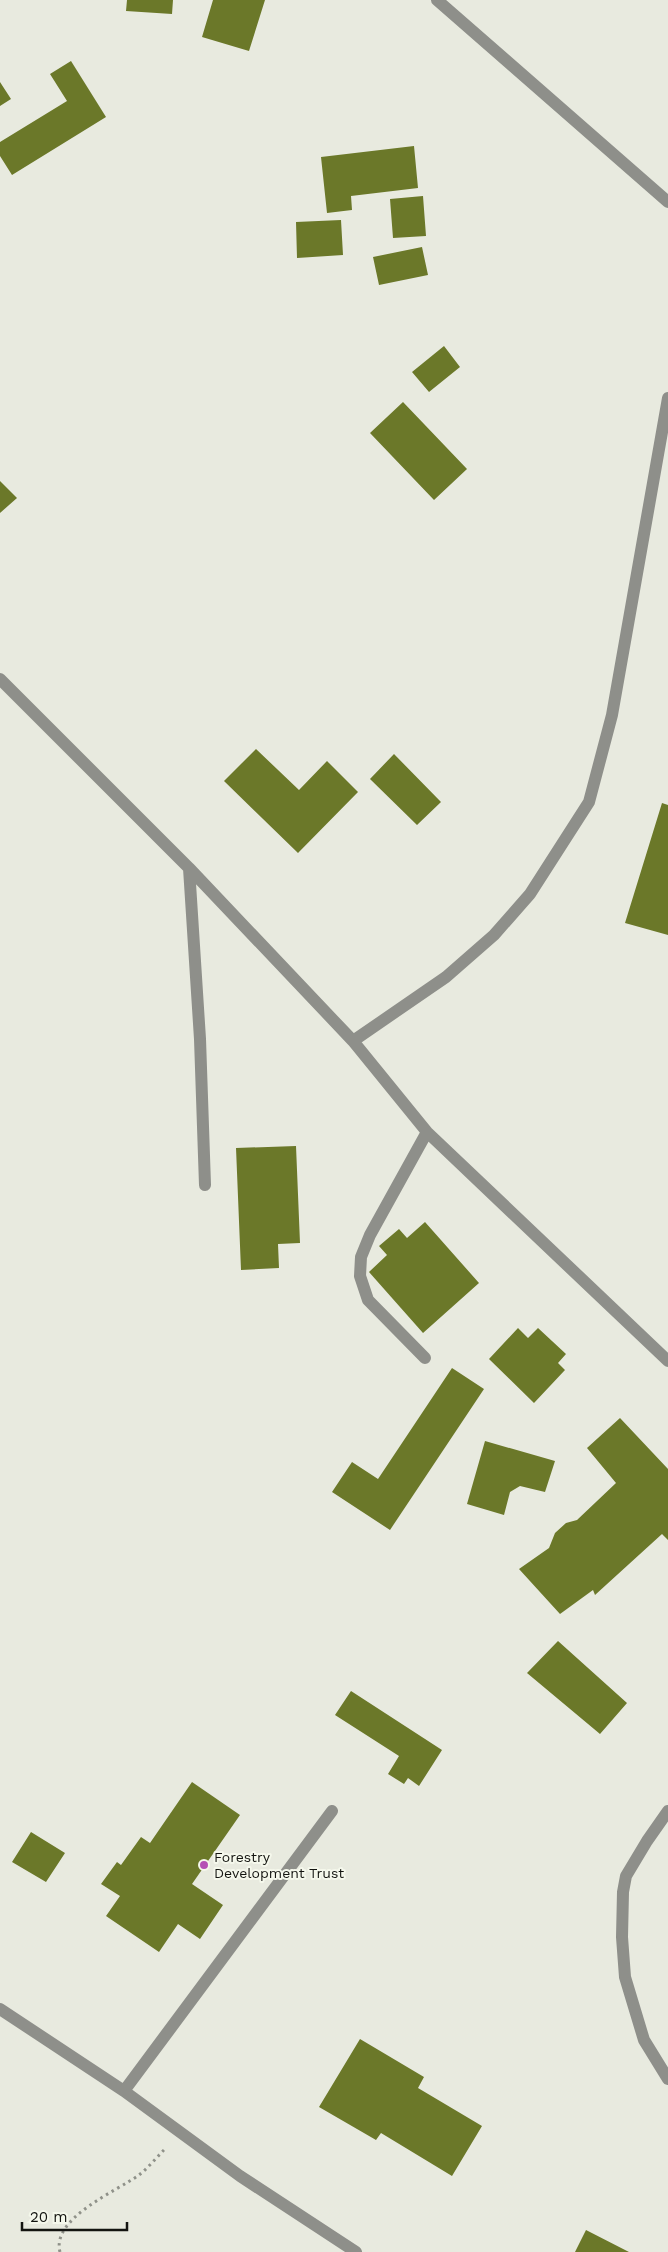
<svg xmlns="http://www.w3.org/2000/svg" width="668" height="2252" viewBox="0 0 668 2252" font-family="'Work Sans',sans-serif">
<rect width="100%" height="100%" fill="#e8eadf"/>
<path fill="#6b7829" d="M127 0H173L172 14 126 11Z
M213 0H265L249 51 202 37Z
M71 61 106 117 12 175 0 156V142L67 101 50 74Z
M0 82 11 99 0 106Z
M414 146 418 188 351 196 352 210 327 213 321 157Z
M423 196 426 236 393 238 390 199Z
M341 220 343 255 297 258 296 222Z
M422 247 428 275 379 285 373 257Z
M444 346 460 367 429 392 412 372Z
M403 402 467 469 434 500 370 433Z
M0 481 17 498 0 513Z
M256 749 299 790 327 761 358 792 298 853 224 781Z
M394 754 441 802 417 825 370 779Z
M662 803 668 805V935L625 923Z
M296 1146 300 1243 278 1244 279 1268 241 1270 236 1148Z
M425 1222 479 1283 423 1333 369 1272 387 1255 379 1246 399 1229 407 1238Z
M518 1328 528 1338 538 1328 566 1354 558 1363 565 1370 534 1403 489 1359Z
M452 1368 484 1389 390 1530 332 1492 352 1462 378 1479Z
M620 1418 668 1469V1540L662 1534 595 1595 593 1590 560 1614 519 1569 549 1548 555 1533 566 1523 577 1520 616 1483 587 1448Z
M485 1441 555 1461 545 1492 520 1486 510 1492 504 1515 467 1504Z
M558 1641 627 1703 600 1734 527 1673Z
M351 1691 442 1750 419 1786 408 1778 404 1784 388 1774 399 1756 335 1715Z
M192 1782 240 1815 192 1884 223 1905 200 1939 178 1924 159 1952 106 1916 120 1896 101 1884 117 1862 121 1865 141 1837 150 1843Z
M31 1832 65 1853 46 1882 12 1862Z
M360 2039 424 2077 418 2088 482 2126 452 2176 381 2133 376 2140 319 2107Z
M586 2230 629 2252H575Z"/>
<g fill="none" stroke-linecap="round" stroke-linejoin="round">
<path stroke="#8f9189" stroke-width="3" stroke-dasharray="2.5 4" stroke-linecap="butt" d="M60 2252C51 2218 117 2191 139 2175 148 2168 156 2158 164 2150"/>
<path stroke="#8e8f8a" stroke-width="12" d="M437 0 668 202
M0 679 189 868 353 1041 427 1132 668 1361
M189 868 200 1039 205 1185
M353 1041 446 977 494 935 530 894 589 802 612 715 668 398
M425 1358 368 1300 360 1276 361 1257 370 1235 427 1132
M668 1811 647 1841 626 1876 623 1892 622 1937 625 1977 644 2040 668 2079
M0 2009 124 2091 240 2176 356 2252
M124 2091 332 1811"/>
</g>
<circle fill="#b550b5" stroke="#f5f8ec" stroke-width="2" cx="204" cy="1865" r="5"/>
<g text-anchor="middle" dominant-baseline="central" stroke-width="4" stroke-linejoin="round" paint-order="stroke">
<g font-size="14" fill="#131410" stroke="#f5f8ec" text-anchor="start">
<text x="214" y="1857">Forestry<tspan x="214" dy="16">Development Trust</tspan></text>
</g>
</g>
<path d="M22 2222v8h105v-8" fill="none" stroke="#131410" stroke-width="2.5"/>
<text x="30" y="2222" font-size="15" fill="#131410" stroke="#f5f8ec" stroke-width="4" paint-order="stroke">20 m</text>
</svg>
